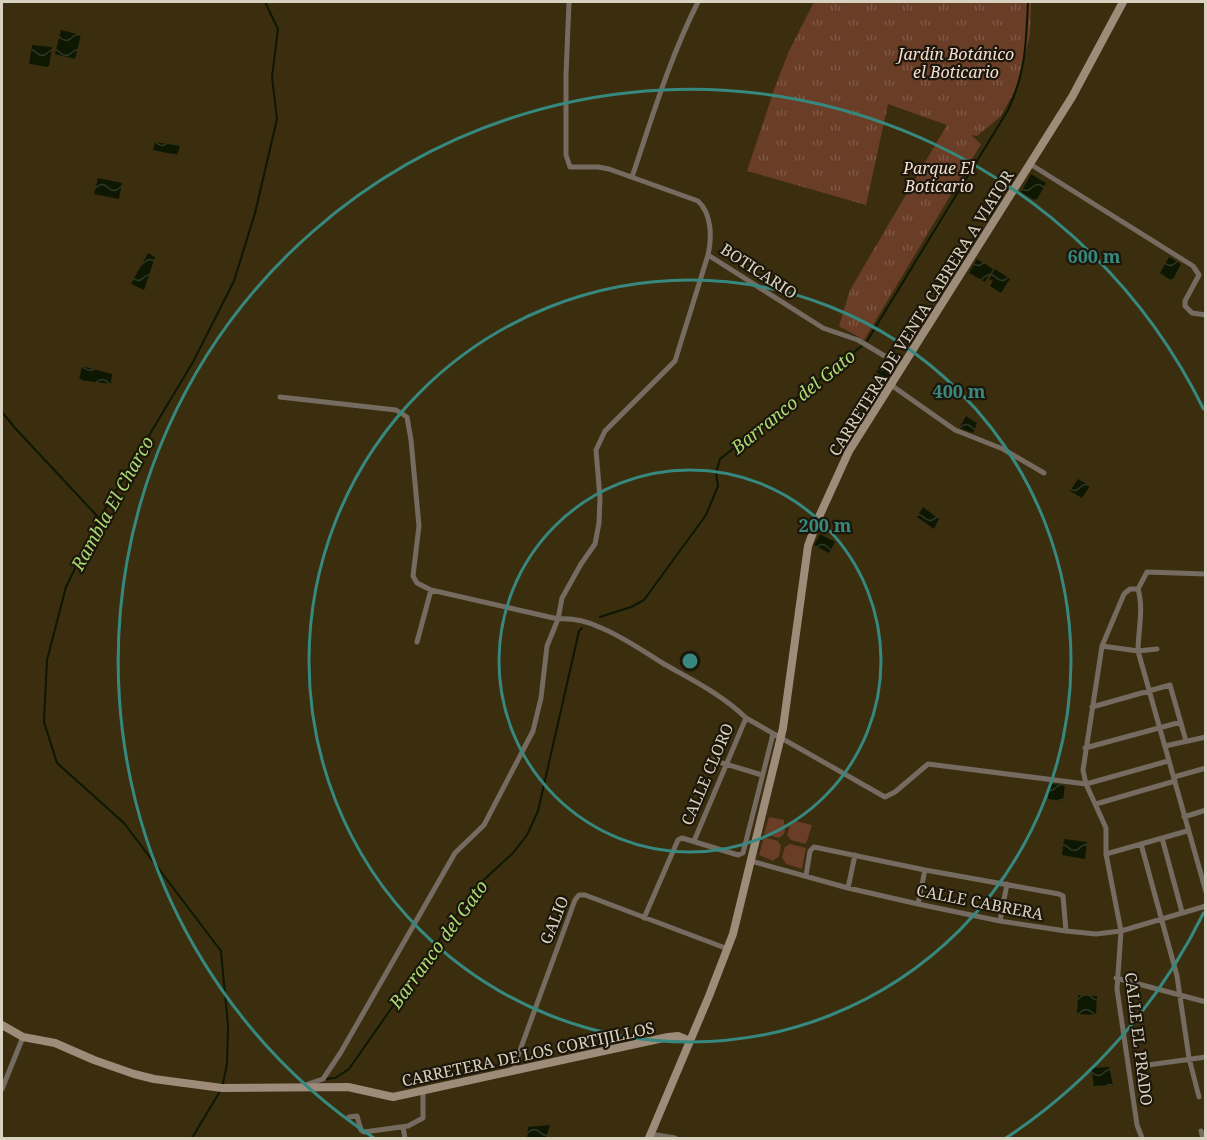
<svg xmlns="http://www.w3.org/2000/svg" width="1207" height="1140" viewBox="0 0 1207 1140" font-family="'Noto Serif',serif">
<defs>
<pattern id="grass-tufts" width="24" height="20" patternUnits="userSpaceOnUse" patternTransform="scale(1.5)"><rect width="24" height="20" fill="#6a3d27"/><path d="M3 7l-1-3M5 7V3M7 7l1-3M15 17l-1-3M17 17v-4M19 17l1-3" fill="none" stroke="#7f5845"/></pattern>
<pattern id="water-waves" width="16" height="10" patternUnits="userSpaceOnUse" patternTransform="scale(1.5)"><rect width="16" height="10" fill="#0d1702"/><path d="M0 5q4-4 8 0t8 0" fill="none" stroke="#303825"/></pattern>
</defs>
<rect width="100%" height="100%" fill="#3a2e0f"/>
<path fill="url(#grass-tufts)" d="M814 2H1031L1030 35 1017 87 1000 117 977 136 971 135 981 144 864 340 839 326 850 290 947 125 888 104 866 205 747 171 775 87 789 51Z"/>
<path fill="#6a3d27" d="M769 817 784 820V824L786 825 784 834 779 838 764 834Z
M796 821 812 825 806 844 791 840 787 835 790 825Z
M764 837 778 841 781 846 779 856 773 861 759 855Z
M790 844 806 848 802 869 786 864 782 857 785 847Z"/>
<path fill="url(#water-waves)" d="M61 30 81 35 75 59 55 54Z
M32 45 52 47 49 67 29 64Z
M155 142 180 146 177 155 153 150Z
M1031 174 1046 183 1036 201 1021 192Z
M98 178 122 183 119 199 94 194Z
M148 253 155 257 144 290 131 284Z
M1169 257 1181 264 1172 281 1160 273Z
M977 259 993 269 985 282 969 273Z
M995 269 1010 279 1001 293 990 286 993 281 989 279Z
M884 360 895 368 887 380 876 372Z
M82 366 112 374 111 384 79 380Z
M966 416 977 423 973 433 959 428Z
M1078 479 1090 486 1082 498 1070 491Z
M923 507 939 519 934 529 917 517Z
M820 534 835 542 829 553 814 545Z
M1049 784 1065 785 1063 801 1048 799Z
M1064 839 1087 842 1085 859 1062 855Z
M1078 995 1097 996 1096 1015 1077 1014Z
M1109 1067 1113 1085 1094 1086 1091 1068Z
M550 1125 546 1138H527L528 1127Z"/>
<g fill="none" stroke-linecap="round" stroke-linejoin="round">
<path stroke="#0d1702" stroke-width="2" d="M867 341 1008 110C1026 72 1026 43 1028 2
M2 412 15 428 99 518
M600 617 631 607 644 600 706 515 718 486 716 473 720 459 863 345
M325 1079 335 1078 349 1069 476 887 513 853 527 835 538 811 579 631 582 628
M192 1138 222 1088 227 1064 228 1026 221 951 124 823 57 763 44 722 47 660 66 587 99 519 193 362 234 281 255 213 277 119 272 77 278 29 265 2"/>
<path stroke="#766b60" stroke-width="5" d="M569 2 566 75V155L570 167H598L609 169 698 201C712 214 712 238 708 255L823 328 858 340 903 367
M1030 164 1193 266 1199 275 1185 301V306L1192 313 1206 315
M632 177C652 118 670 57 698 2
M891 385 955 430 1003 449 1044 473
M280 397 396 410 407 417 411 440 419 526 413 576 417 583 431 590
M1138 589C1144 609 1138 631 1138 651L1206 892
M417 642 431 590 558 619C573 618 586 621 599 627 622 636 643 651 664 664 692 680 723 695 746 718L885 797 895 792 928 764 1086 784 1168 761
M1102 646 1138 651 1157 649
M1092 707 1170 685 1186 741
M1165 746 1206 737
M1085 748 1181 722
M709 759 762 775
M1174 777 1206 768
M1096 804 1175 781
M1184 817 1206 810
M1162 838 1182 912
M694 841 746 718
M1141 844 1177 976 1189 1058 1199 1097
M1106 854 1187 831
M751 861 848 888 918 904 1000 921 1066 931 1096 934 1121 931 1206 906
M806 876 810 851 814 847 925 870 1059 894 1063 896 1066 931
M848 888 855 855
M918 904 925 870
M644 918 678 840 682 838 738 855 743 853 773 734
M1000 921 1007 884
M1116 978 1206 1002
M1148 1065 1206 1057
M512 1072 575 900 579 895H585L728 949
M305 1085 323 1079 341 1052 455 853 484 825 533 731 541 698 547 646 558 619 562 598 581 564 595 544 599 523 600 498 596 450 605 431 675 361 708 255
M2 1089 23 1037
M349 1117 357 1116 361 1130 364 1132 408 1126 423 1118V1091
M403 1127 405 1138
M1201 1131 1203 1138
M651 1134 675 1138
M1142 1138 1137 1125 1117 989 1121 931 1106 854V828L1086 784 1083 770 1102 646 1124 594 1130 589H1138L1147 572 1206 574"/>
<path stroke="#9e8c7a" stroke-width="8" d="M2 1025 23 1037 55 1043 94 1060 134 1074 154 1079 222 1088 348 1087 393 1097 668 1037 678 1036 690 1041
M649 1138 709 996 733 934 783 728 808 546 818 519 849 451 1072 97 1123 2"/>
</g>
<g fill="none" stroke="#37887f" stroke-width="3">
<circle cx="690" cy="661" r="191"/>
<circle cx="690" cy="661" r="381"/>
<path d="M1204 912A572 572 0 0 1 1006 1138M374 1138A572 572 0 1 1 1204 410"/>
</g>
<g text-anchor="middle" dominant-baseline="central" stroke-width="4.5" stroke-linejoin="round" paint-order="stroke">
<g font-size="16" font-style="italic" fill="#f4ddd3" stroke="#1c170a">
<text x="956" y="54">Jardín Botánico<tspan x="956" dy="18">el Boticario</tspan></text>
<text x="939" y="168">Parque El<tspan x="939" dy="18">Boticario</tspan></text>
</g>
<g font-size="16" fill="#d9d2c1" stroke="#1c170a">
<text transform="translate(759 271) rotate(33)">BOTICARIO</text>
<text transform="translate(921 313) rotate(-58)">CARRETERA DE VENTA CABRERA A VIATOR</text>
<text transform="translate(707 774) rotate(-67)">CALLE CLORO</text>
<text transform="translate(980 902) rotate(11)">CALLE CABRERA</text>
<text transform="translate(554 920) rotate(-68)">GALIO</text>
<text transform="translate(1139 1039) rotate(83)">CALLE EL PRADO</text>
<text transform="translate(528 1054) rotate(-12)">CARRETERA DE LOS CORTIJILLOS</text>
</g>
<g font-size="18" font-style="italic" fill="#abda74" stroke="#1c170a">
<text transform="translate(793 401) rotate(-39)">Barranco del Gato</text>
<text transform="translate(112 503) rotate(-61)">Rambla El Charco</text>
<text transform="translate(438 944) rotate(-54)">Barranco del Gato</text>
</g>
</g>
<circle cx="690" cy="661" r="9" fill="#37887f" stroke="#1c170a" stroke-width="3"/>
<g font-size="18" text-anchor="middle" font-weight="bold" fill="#37887f" stroke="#1c170a" stroke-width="4.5" stroke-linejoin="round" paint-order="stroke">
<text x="1094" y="263">600 m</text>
<text x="959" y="398">400 m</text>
<text x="825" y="532">200 m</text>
</g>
<rect width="1207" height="1140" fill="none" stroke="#d9d2c1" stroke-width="6"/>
</svg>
